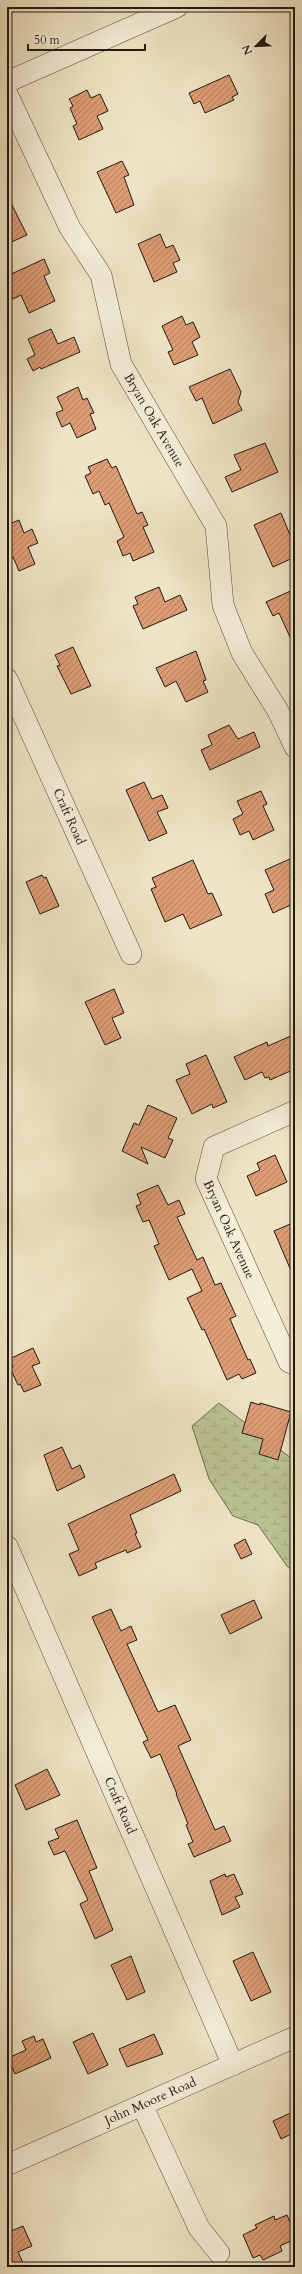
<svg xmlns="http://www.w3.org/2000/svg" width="302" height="2274" viewBox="0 0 302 2274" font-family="Cardo,serif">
<defs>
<pattern id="wetland-marsh" width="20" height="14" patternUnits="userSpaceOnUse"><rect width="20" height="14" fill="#bbc493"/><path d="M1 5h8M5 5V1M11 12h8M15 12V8" fill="none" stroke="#a0a87e"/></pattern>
<pattern id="building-hatch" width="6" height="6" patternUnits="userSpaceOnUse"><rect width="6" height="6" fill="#de9d76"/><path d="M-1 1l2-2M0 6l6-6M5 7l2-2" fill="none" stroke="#b47f5f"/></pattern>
</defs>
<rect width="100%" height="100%" fill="#efe5c5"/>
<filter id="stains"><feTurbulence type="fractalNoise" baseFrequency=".005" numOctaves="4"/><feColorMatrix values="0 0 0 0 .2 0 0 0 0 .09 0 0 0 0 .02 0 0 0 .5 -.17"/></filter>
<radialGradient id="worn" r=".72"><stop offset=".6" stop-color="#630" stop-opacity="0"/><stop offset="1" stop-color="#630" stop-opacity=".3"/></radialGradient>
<path fill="url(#wetland-marsh)" stroke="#6e6e52" d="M219 1403 295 1461V1573L287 1566 258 1525 233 1516 209 1479 192 1426Z"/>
<path fill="url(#building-hatch)" stroke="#211910" d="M229 75 238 94 232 97 234 100 205 113 200 101 194 104 189 93Z
M87 90 91 98 100 94 108 111 97 116 103 129 79 140 73 126 77 124 70 108 73 106 69 99Z
M122 161 129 175 124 177 134 205 116 213 97 172Z
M7 195 27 235 7 244Z
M160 234 166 248 173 245 180 260 173 263 177 272 154 282 138 244Z
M44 259 50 273 44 276 55 301 29 313 21 295 13 299 7 286V276Z
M182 316 186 325 193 322 200 337 192 342 198 355 174 365 168 352 173 350 162 326Z
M51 329 58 344 74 337 80 352 41 369 40 367 33 371 27 359 35 355 28 339Z
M230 369 241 392 238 402 242 410 213 424 202 398 196 401 189 387Z
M78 387 83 400 87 398 94 413 90 414 96 429 77 438 70 423 62 427 56 413 63 410 57 397Z
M265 443 278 472 232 492 225 477 241 470 234 455Z
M107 459 112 468 116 466 137 514 142 512 148 525 143 527 154 552 133 561 130 553 123 556 117 541 124 537 109 503 105 505 99 491 93 494 85 476 91 473 88 467Z
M281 513 295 547V557L273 567 254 525Z
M19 520 24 533 32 529 38 543 28 547 35 564 19 571 13 557 10 558 7 550V525Z
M159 587 165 602 180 595 187 610 143 629 133 606 138 604 135 597Z
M295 589V648L279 613 273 616 266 602Z
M73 647 91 686 71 694 57 666 60 665 55 655Z
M196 651 206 680 203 681 208 692 186 702 176 681 165 687 156 668Z
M229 725 238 739 254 732 260 747 210 770 201 750 212 745 208 735Z
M144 782 152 799 162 795 168 808 157 812 167 833 149 841 126 790Z
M261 791 267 804 263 806 274 830 253 840 249 831 240 835 233 819 243 814 237 801Z
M290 859 295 871V903L273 913 265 894 274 890 265 870Z
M193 860 208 894 212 893 222 915 190 929 183 914 165 922 151 889 156 887 152 878Z
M42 875 44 878 46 877 59 906 40 914 26 882Z
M114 989 124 1013 112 1018 121 1038 105 1045 85 1002Z
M295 1034V1069L270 1080 269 1077 265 1078 262 1072 245 1080 234 1057 267 1042 268 1046Z
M206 1055 227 1102 213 1108 212 1104 192 1114 176 1080 190 1074 186 1064Z
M148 1105 177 1118 168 1138 173 1140 165 1158 141 1147 148 1164 122 1151 134 1123 139 1125Z
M275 1155 287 1182 256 1196 247 1176 260 1170 257 1163Z
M158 1185 168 1205 179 1200 185 1214 177 1217 197 1260 203 1257 215 1285 221 1283 236 1316 230 1319 248 1360 250 1359 256 1373 242 1379 239 1374 227 1380 204 1329 202 1330 187 1298 202 1291 192 1269 169 1280 154 1246 159 1244 149 1220 143 1222 136 1206 141 1204 137 1194Z
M295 1222V1280L274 1231Z
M33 1348 40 1363 32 1366 41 1385 24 1392 20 1384 18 1385 10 1368 13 1367 9 1359Z
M251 1402 260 1405V1403L291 1412 278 1460 259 1454 263 1439 242 1433Z
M62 1447 72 1469 80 1465 85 1477 57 1491 44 1455Z
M174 1474 181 1491 130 1515 137 1533 135 1534 141 1547 127 1553 126 1550 95 1563 97 1568 79 1576 69 1554 79 1550 68 1524Z
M245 1539 252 1554 241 1559 234 1545Z
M254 1600 262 1618 230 1634 221 1615Z
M111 1609 121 1631 131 1626 137 1640 127 1644 158 1712 175 1705 191 1740 178 1746 215 1830 224 1826 231 1841 194 1857 188 1844 193 1842 186 1825 188 1824 176 1794H177L160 1754 151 1758 143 1742 148 1740 92 1617Z
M47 1769 60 1795 26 1810 15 1785Z
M77 1820 97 1868 89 1871 113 1930 95 1939 80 1904 88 1900 65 1851 54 1855 48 1842 59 1838 55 1829Z
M225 1874 226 1877 234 1874 243 1894 235 1897 240 1907 222 1915 210 1881Z
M253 1952 271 1992 251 2001 233 1961Z
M131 1956 145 1992 127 2000 111 1965Z
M93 2033 108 2065 88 2074 73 2042Z
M154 2034 163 2054 127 2067 119 2049Z
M34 2036 36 2042 43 2039 51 2058 15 2074 8 2058 26 2050 22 2041Z
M295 2111V2132L281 2139 273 2121Z
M287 2215 295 2233V2239L280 2246 282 2251 263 2260 260 2255 253 2258 243 2235 257 2228 255 2225 274 2216 275 2220Z
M23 2226 32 2246 18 2252 25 2267H7V2227L9 2232Z"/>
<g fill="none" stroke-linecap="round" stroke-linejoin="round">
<g stroke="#544c3d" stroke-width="22">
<g id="minor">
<path d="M7 82 177 7"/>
<path id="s1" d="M7 94 70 228 101 275 121 364 216 526 223 605 242 653 278 711 295 747"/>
<path id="s2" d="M7 679 131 954"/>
<path id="s3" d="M295 1111 214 1147 206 1179 289 1362 295 1364"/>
<path id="s4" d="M7 1546 233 2065"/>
<path d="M142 2105 199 2228 219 2253"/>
<path id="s5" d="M7 2165 295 2037"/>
</g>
</g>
<use href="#minor" stroke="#f5eed9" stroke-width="21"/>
</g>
<g text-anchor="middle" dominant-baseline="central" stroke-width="3.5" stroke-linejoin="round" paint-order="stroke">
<g font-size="13" fill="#211910" stroke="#f5eed9">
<text stroke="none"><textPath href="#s1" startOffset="361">Bryan Oak Avenue</textPath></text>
<text stroke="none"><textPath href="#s2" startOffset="151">Craft Road</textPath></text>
<text stroke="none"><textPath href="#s3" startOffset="177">Bryan Oak Avenue</textPath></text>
<text stroke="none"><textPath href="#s4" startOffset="283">Craft Road</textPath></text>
<text stroke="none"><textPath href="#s5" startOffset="157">John Moore Road</textPath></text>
</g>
</g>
<rect width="302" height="2274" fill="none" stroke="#efe5c5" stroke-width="24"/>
<rect x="8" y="8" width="286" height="2258" fill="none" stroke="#211910" stroke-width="2"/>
<rect x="12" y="12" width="278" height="2250" fill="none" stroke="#211910"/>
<g transform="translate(256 46) rotate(246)" stroke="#f5eed9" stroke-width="3" paint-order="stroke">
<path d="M0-3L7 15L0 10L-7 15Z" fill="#211910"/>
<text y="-6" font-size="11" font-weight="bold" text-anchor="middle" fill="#211910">N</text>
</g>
<path d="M28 44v6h117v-6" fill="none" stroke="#211910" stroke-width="2"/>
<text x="34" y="44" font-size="12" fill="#211910" stroke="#f5eed9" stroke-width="3" paint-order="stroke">50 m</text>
<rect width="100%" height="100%" filter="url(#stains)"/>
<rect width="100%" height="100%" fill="url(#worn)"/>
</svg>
